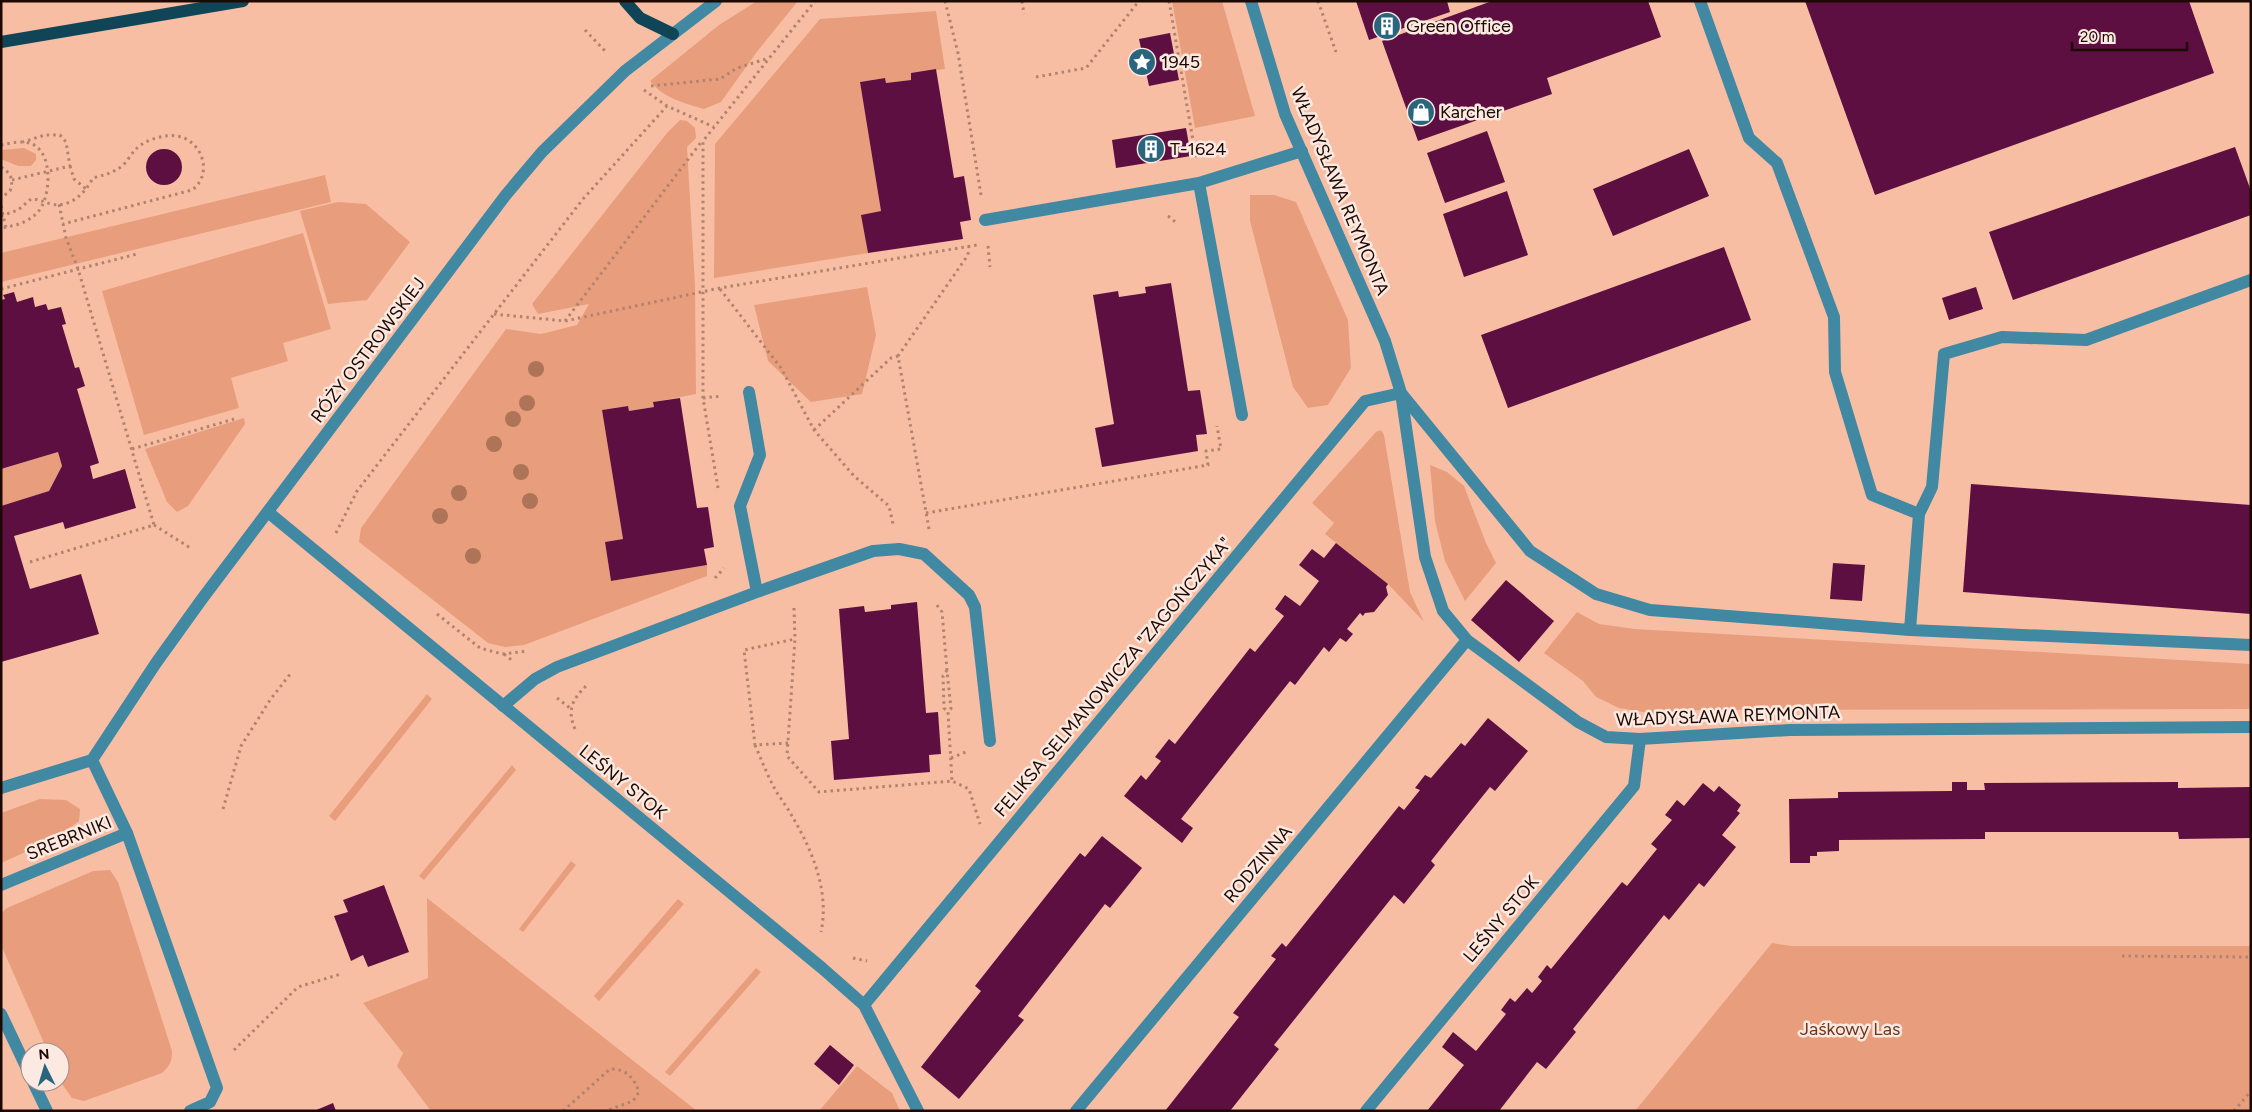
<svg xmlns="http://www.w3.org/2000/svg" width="2252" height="1112" viewBox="0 0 2252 1112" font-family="Figtree,sans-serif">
<rect width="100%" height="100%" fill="#f8bea4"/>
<path fill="#e89e7c" d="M757 1H798L756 53 721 102 704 109C684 103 663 98 650 81L719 25Z
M1172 1H1222L1255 116 1195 128Z
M936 11 945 69 911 73V80L886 83 885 78 860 82 881 211 862 215 868 253 714 278 715 144 820 19Z
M680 120 687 121 695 128 696 138 687 147 695 285 696 394 654 402V407L629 411 628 406 602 410 623 539 605 542 611 581 707 565V576L524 645 505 647 488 643 359 542 361 528 506 329 541 334 577 325 589 304 538 314 532 304 667 133Z
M24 148 36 154V160L31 166H18L1 159V150Z
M325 175 331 202 1 282V253Z
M1250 195H1274L1296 202 1348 320 1351 368 1328 405 1308 408 1293 387 1250 221Z
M338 202 366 204 410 242 367 300 328 304 300 211Z
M303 233 331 329 283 343 288 361 231 378 239 408 144 435 102 291Z
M867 287 876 335 862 394 811 402 768 361 754 305Z
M244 418 245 424 188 506 177 512 167 502 145 449Z
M1381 430 1384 435 1410 592 1424 622 1388 584 1325 534 1334 523 1312 503 1376 432Z
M58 452 62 466 49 491 1 506V469Z
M1430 465 1447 472 1464 486 1486 543 1496 563 1465 601 1445 561 1435 521Z
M1577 612 1599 624 1635 629 2251 664V709L1701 710 1649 713 1619 708 1596 697 1583 681 1544 653Z
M427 694 432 699 335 821 329 816Z
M512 765 516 770 424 880 419 876Z
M40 799 66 800 80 809 79 821 57 838 1 863V813Z
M571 861 576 865 523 932 519 929Z
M110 870 118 882 172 1051C172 1061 170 1066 162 1073L84 1101 72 1098 60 1081V1052H48L1 945V913L7 908 93 871Z
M427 898 697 1111H431L397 1066 403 1053 363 1003 428 978Z
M678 899 684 904 599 1001 594 996Z
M1772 943 1791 946H2251V1111H1635Z
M756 968 761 972 670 1076 665 1072Z
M857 1066 892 1093 900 1111H819Z"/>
<path fill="#5d0f42" d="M1356 1H1447L1450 12 1369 40Z
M1492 1H1648L1661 37 1547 78 1552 94 1418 141 1382 41Z
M1805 1H2189L2214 73 1875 195Z
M1170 33 1179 80 1149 86 1139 39Z
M936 69 954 178 964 176 971 220 960 222 963 239 868 253 861 215 881 211 860 82 885 78 886 83 911 80V73Z
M1186 128 1191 156 1116 168 1112 140Z
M1487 131 1505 182 1445 203 1427 153Z
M2235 147 2251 191V215L2013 300 1989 232Z
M146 167a18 18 0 1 1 36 0a18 18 0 1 1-36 0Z
M1689 149 1709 196 1613 236 1593 189Z
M1507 191 1528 255 1464 277 1443 214Z
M1724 247 1751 320 1508 408 1481 335Z
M1171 283 1188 391 1200 390 1207 434 1196 435 1198 451 1102 467 1095 428 1114 424 1093 295 1118 291 1119 297 1146 293 1145 287Z
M1976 287 1983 309 1949 320 1942 298Z
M14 292 17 302 33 297 35 307 46 304 48 310 61 307 66 324 62 325 75 368 79 367 85 386 77 389 99 463 90 466 93 479 125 469 136 508 65 529 63 522 14 536 30 589 81 574 99 634 1 662V506L49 491 62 466 58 452 1 469V300L5 299 3 295Z
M680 398 697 508 708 507 714 547 704 549 707 565 611 581 605 542 623 539 602 410 628 406 629 411 654 407 653 402Z
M1971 484 2251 505V614L1963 592Z
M1336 543 1388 584 1386 587 1388 595 1374 612 1365 613 1363 616 1360 613 1347 629 1353 634 1346 642 1340 638 1329 652 1324 647 1295 685 1290 681 1181 819 1193 828 1182 843 1124 796 1141 775 1146 780 1161 761 1155 757 1169 739 1175 744 1250 648 1255 652 1284 616 1275 609 1285 595 1300 606 1319 581 1299 565 1312 549 1324 558Z
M1833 563 1865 565 1862 601 1830 599Z
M1506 580 1554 621 1519 662 1471 620Z
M917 602 926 713 938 712 941 754 929 755 930 772 834 780 831 741 849 739 839 609 864 606 865 612 891 609V605Z
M1488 718 1528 751 1495 791 1490 787 1461 823 1431 861 1435 865 1404 904 1394 895 1274 1045 1279 1049 1230 1111H1165L1239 1017 1233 1013 1276 959 1271 956 1282 943 1286 947 1399 806 1404 810 1420 790 1415 788 1425 775 1431 778 1461 743 1465 746Z
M1952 782H1967V790H1985L1984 783 2178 782V788L2251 787V838L2179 839 2178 832H1985V839L1839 840V851L1817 852V856H1810V863H1790L1789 799 1838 798V792L1952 791Z
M1703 783 1714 792 1719 786 1741 805 1737 811 1740 813 1722 835 1736 847 1704 887 1699 883 1669 920 1664 915 1573 1029 1576 1032 1546 1069 1537 1062 1499 1111H1427L1464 1065 1442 1047 1453 1032 1476 1051 1506 1014 1501 1010 1510 998 1515 1002 1527 988 1532 993 1542 981 1538 977 1547 965 1551 969 1622 882 1627 886 1657 849 1651 844 1672 820 1665 815 1677 800 1684 806Z
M1102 836 1142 868 1110 908 1105 904 1018 1016 1024 1020 959 1099 921 1067 981 991 975 986 1080 853 1085 857Z
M384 885 409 952 368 967 363 955 351 961 334 916 348 912 343 900Z
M830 1045 854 1065 839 1085 814 1064Z
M333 1103 336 1111H314Z"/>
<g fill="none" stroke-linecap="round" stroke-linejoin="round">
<path stroke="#b1836f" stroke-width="3" stroke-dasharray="2.5 4" stroke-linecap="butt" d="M945 1 958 53 981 195
M1022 1 1024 14
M1169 1 1196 158
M1318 1 1336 52
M585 30 606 52
M1036 77 1086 68 1139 1
M651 86 720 79 737 68 769 58
M644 90 667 106 714 127
M1 145C11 143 23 140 32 144 54 153 51 199 37 213 27 223 14 226 1 228
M70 166 74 179 86 189
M1 167C11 173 14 180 10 191L1 198
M12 180 70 166 66 142 60 135H45L23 142
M1 206 6 228
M1 216 18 210 31 199C38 199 44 202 51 204 71 208 85 193 93 178 104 175 113 173 122 166 127 162 131 154 136 149 144 140 165 134 176 136 202 139 214 174 192 190L63 224
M1168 216 1178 224
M988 246 990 267
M1 289 137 254
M720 289 781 368 814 430 854 476 889 506 893 524
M494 314 565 321 720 288 977 245
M565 321 702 141
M703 398 722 396
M814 430 891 358 898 356
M132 449 234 419
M718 488 703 398V141L815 1
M926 513 1208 465 1206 451 1221 449 1217 426
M154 525 192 549
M929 529 898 356 968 255 969 246
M336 533 357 491 494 314 583 199 667 106
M30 562 154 525 78 269 66 238 59 204
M715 578 724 568
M937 605 942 612 947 670 951 709 948 712 952 781
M794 608 795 639 787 756 819 792 952 781 969 789 980 824
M437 614 480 648 502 654 528 651
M504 654 514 662
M947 670 943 676 944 708 948 712
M557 698 570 708
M575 729C567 710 572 700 586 686
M788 743 755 745 744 650 795 639
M755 745C762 761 768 777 776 791 780 798 785 804 789 811 811 847 830 890 821 932
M951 758 966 752
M223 809 241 746 270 700 291 673
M2122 956 2251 957
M853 958 867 961
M234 1050 298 987 341 974
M563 1111 610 1069C627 1069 634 1078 639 1092L633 1101 605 1111
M2234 1111 2251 1091"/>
<path stroke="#4188a3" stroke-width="12" d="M1700 1 1749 138 1777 163 1834 317 1835 372 1872 495 1919 514 1932 487 1944 354 2002 337 2086 340 2251 280
M1199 183 1242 415
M985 220 1199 183 1302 151
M749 392 760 455 740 506 757 592
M1401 393 1530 551 1596 594 1650 610 1910 630 2251 645
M1910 630 1919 514
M503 706 535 679 557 667 757 592 873 551 899 549 924 554 969 595 975 607 990 741
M127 833 217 1088 210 1102 190 1111
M1 1014 30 1075
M33 1082 47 1111"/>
<path stroke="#4188a3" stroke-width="12" d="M1251 1 1285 114 1385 341 1401 393 1425 557 1443 611 1467 640 1578 722 1606 737 1640 739 1790 730 2251 727
M268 512 822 968 864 1005 918 1111
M92 760 156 663 202 599 505 196 542 152 625 71 716 1
M1 788 92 760
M1 885 127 833 92 760
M864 1005 1365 401 1401 393
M1076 1111 1467 640
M1366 1111 1634 786 1640 739"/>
<path stroke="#0f4557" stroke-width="12" d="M625 1 640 18 673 34
M1 42 243 1"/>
</g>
<g fill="#ad7458">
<circle cx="536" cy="369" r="8"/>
<circle cx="527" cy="403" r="8"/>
<circle cx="513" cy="419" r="8"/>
<circle cx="494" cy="444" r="8"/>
<circle cx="521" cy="472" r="8"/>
<circle cx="459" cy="493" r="8"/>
<circle cx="530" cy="501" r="8"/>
<circle cx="440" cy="516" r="8"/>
<circle cx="473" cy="556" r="8"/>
</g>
<defs>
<g id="building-disc" transform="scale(1.4375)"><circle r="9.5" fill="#29667d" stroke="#fce9e1"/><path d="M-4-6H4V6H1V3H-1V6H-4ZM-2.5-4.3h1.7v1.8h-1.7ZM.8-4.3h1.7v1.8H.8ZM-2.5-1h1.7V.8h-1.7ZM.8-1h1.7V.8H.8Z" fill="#fff"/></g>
<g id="sight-disc" transform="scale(1.4375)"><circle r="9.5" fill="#29667d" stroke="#fce9e1"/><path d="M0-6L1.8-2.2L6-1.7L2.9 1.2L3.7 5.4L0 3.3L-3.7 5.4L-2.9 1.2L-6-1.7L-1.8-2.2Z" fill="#fff"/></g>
<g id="shop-disc" transform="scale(1.4375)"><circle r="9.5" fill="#29667d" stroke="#fce9e1"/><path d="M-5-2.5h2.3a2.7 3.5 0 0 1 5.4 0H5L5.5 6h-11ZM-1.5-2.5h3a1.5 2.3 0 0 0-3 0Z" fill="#fff"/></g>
</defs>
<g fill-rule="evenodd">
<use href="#building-disc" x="1387" y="26"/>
<use href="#sight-disc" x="1142" y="62"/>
<use href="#shop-disc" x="1421" y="112"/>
<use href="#building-disc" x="1151" y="149"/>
</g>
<g text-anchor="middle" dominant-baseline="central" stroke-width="5" stroke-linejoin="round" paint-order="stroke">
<g font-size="18" fill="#1c0902" stroke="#fce9e1" text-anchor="start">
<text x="1406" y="26">Green Office</text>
<text x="1161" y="62">1945</text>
<text x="1440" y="112">Karcher</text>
<text x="1170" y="149">T-1624</text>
</g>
<g font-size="18" fill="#1c0902" stroke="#fce9e1">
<text transform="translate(1340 191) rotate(67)">WŁADYSŁAWA REYMONTA</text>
<text transform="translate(368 350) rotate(-53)">RÓŻY OSTROWSKIEJ</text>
<text transform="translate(1113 677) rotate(-50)">FELIKSA SELMANOWICZA "ZAGOŃCZYKA"</text>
<text transform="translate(1728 716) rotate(-2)">WŁADYSŁAWA REYMONTA</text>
<text transform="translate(623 782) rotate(39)">LEŚNY STOK</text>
<text transform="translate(69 838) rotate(-22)">SREBRNIKI</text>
<text transform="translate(1258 864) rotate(-50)">RODZINNA</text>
<text transform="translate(1501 919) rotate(-50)">LEŚNY STOK</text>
</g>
<g font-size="18" fill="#70371a" stroke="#fce9e1">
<text x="1850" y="1029">Jaśkowy Las</text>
</g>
</g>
<rect width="2252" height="1112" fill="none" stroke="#1c0902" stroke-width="5"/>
<g transform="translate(45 1067) rotate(355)"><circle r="24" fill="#fce9e1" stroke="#a28f88"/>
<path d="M0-4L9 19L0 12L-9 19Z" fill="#29667d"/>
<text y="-8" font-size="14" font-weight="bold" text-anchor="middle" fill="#1c0902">N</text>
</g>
<path d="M2072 42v8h115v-8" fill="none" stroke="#1c0902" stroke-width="2.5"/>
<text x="2080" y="42" font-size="15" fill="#1c0902" stroke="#fce9e1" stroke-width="4" paint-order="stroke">20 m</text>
</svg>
